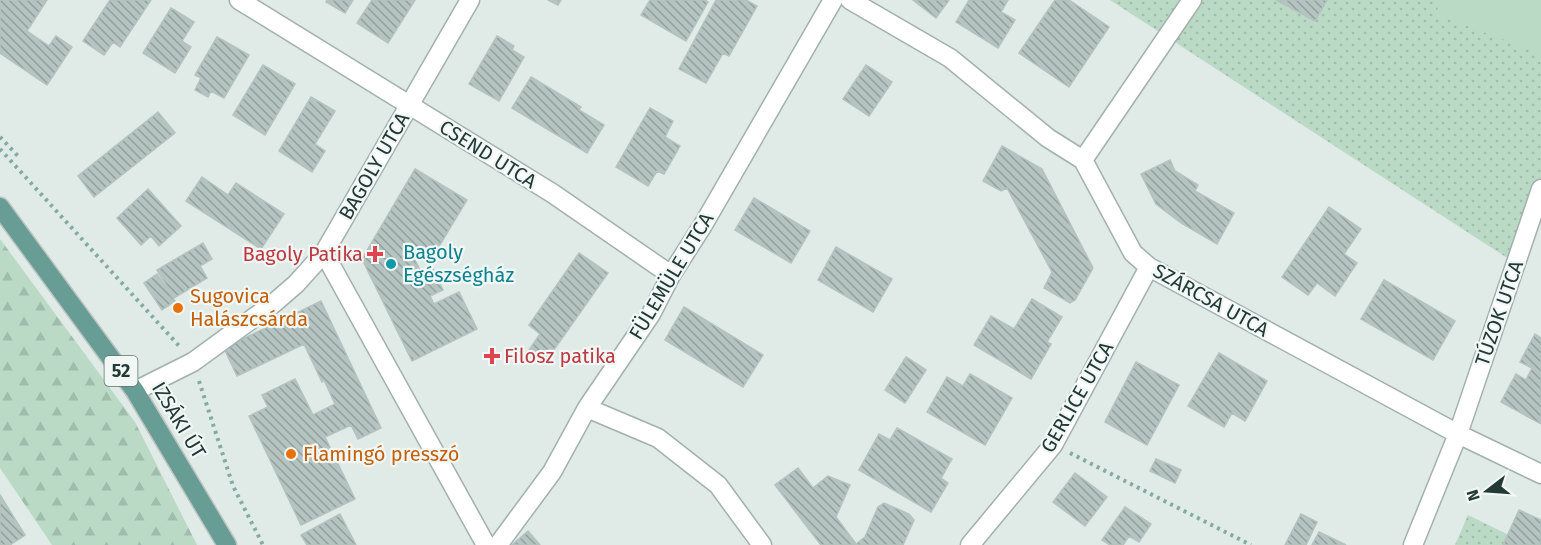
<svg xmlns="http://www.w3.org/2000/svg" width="1541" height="545" viewBox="0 0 1541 545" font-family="'Fira Sans',sans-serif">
<defs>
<pattern id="grass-dots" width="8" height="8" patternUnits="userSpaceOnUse" patternTransform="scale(1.5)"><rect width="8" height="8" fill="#badac6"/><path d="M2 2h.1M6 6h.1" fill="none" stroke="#a0bcab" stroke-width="1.8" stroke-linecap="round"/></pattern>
<pattern id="forest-firs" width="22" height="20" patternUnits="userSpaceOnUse" patternTransform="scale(1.5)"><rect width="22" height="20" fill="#badac6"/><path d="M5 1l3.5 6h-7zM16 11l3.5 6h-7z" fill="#a0bcab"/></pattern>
<pattern id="building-back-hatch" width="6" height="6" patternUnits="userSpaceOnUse" patternTransform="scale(1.5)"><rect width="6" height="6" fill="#b5c4c0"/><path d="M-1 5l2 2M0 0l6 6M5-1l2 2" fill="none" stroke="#93a09d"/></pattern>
</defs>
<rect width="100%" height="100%" fill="#e0eae7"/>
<path fill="url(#grass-dots)" d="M1110 0H1541V200L1515 263Z
M1468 515 1529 545H1455Z"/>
<path fill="url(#forest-firs)" d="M0 239 135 422 197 545H52L0 468Z"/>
<path fill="#badac6" d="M1442 0H1541V54L1435 14Z"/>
<path fill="url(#building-back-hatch)" stroke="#b3c3be" stroke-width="1.5" d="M0 0H47L27 31 49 46 56 36 72 47 47 85 0 53Z
M110 0H151L120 47 113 42 104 55 83 41Z
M327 0H353L345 13 326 2Z
M372 0H415L388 43 357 23Z
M548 0H561L558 5Z
M650 0H705L708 2 686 41 641 15Z
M716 0H746L757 6 729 56 723 53 706 83 679 69Z
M913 0H949L936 18Z
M969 0H1008L1001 12 1015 20 998 48 956 22Z
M1055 0H1069L1109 27 1069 87 1019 53Z
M1276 0H1327L1315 21Z
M171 8 194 22 182 41 191 47 175 73 143 53Z
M497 36 514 46 512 50 524 57 499 101 469 84Z
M217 37 249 55 224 98 211 91 208 97 195 90 201 78 195 75Z
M263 65 295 84 265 135 233 115Z
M866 65 892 82 869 116 843 99Z
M531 77 581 107 579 110 604 125 587 153 512 108Z
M311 97 335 111 315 144 325 151 312 172 279 151Z
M650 108 673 121 665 137 680 146 664 174 657 171 648 186 616 167Z
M158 112 175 133 94 197 78 176Z
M1002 146 1042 169 1093 268 1075 300 1070 303 1044 288 1052 272 1007 188 1001 191 983 181Z
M1170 160 1175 171 1198 185 1195 191 1234 213 1217 244 1181 223 1156 204 1141 174Z
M415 169 467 200 435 253 422 245 414 258 422 274 433 269 443 290 430 296 434 304 459 292 477 329 412 361 362 259Z
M202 177 228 195 236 183 284 214 261 249 186 201Z
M148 189 181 226 159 246 151 236 141 245 117 218Z
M754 198 810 231 791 263 735 230Z
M1329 207 1361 229 1344 254 1357 263 1335 296 1317 283 1308 295 1282 277Z
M203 243 212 259 200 266 207 278 174 298 157 270Z
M836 247 892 279 873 312 818 280Z
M579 253 608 273 544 364 527 353 540 334 529 325Z
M157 274 175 301 162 310 144 283Z
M1384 280 1455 321 1433 360 1361 319Z
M1032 299 1062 317 1047 342 1051 344 1031 379 974 345 991 316 1014 329Z
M321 301 381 428 358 439 351 425 325 437 355 499 301 525 249 416 268 407 262 395 295 379 313 415 335 404 324 380 322 382 304 344 237 376 224 348Z
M684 307 763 355 743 387 665 340Z
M1535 334 1541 338V424L1501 402 1516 374 1526 380 1532 368 1520 362Z
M1219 353 1267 381 1245 421 1232 413 1224 427 1188 406Z
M906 357 926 370 905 403 885 390Z
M1136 362 1179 385 1147 445 1105 422Z
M970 374 1012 398 985 445 927 412 947 377 963 386Z
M897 428 952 459 941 478 948 483 931 512 859 470 879 434 890 440Z
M1156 459 1181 470 1175 483 1150 471Z
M798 468 813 488 828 476 850 485 836 517 856 544 865 537 878 507 884 503 909 514 914 520 903 545H821L775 485Z
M1075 473 1107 497 1085 526 1053 502Z
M0 495 25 535 10 545H0Z
M1125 507 1151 524 1139 542 1129 536 1123 545H1110L1102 540Z
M1519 510 1541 520V545H1503Z
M340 514 356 545H307L301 535Z
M1301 514 1317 522 1306 545H1285Z
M528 531 540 545H512Z
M1319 532 1346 545H1312Z"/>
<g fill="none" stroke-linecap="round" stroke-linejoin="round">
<g stroke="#a3b1ae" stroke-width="21">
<path id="street" d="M239 0 552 193 671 275
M850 0 950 58 1048 138 1083 160 1133 253 1149 267 1458 434 1541 474
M1083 160 1192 0
M324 253 486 545
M135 391 193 362 274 303 296 284 324 253 470 0
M587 408 658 438 718 485 762 545
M498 545 552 472 587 408 651 314 671 275 703 225 833 0
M970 545 1053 445 1149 267
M1413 545 1458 434 1541 189"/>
</g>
<g stroke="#bdc4c2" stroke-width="21">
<path id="primary" d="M0 207 135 391 227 545"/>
</g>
<path stroke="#82aba4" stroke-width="4" stroke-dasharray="3 4.5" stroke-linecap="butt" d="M0 137 18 156
M0 149 180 347
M199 381 233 486 263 545
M1070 453 1251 545"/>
<use href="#street" stroke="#fff" stroke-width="18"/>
<use href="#primary" stroke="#679d95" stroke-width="18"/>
</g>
<g fill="#e0444e" stroke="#f0f7f4" stroke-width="2">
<path d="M372 245h6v6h6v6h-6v6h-6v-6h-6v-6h6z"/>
<path d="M489 347h6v6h6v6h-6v6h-6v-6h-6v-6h6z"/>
</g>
<circle fill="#0f9aa8" stroke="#f0f7f4" stroke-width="2" cx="391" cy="264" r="6"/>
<g fill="#e8710a" stroke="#f0f7f4" stroke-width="2">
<circle cx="178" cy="308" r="6"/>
<circle cx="291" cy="454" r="6"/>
</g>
<g text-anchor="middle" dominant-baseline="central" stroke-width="4.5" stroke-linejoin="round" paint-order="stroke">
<rect fill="#f0f7f4" stroke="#60726e" stroke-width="1.5" x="104.5" y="356" width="33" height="30" rx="4.5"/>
<g font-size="18" font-weight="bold" fill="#223935">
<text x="121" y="371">52</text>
</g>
<g font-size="20" fill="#223935" stroke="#f0f7f4">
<text transform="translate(488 154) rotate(32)">CSEND UTCA</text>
<text transform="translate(374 166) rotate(-60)">BAGOLY UTCA</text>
<text transform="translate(671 276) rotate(-59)">FÜLEMÜLE UTCA</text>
<text transform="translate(1211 300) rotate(29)">SZÁRCSA UTCA</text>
<text transform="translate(1499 313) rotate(-71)">TÚZOK UTCA</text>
<text transform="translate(1077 397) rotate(-60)">GERLICE UTCA</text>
<text transform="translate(179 420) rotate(59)">IZSÁKI ÚT</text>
</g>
<g font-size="20" fill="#0d838f" stroke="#f0f7f4" text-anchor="start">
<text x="403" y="252">Bagoly<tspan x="403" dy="23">Egészségház</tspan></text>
</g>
<g font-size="20" fill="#be3a42" stroke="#f0f7f4" text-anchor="end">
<text x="363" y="254">Bagoly Patika</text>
<text x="504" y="356" text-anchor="start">Filosz patika</text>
</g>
<g font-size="20" fill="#c56008" stroke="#f0f7f4" text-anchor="start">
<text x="190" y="296">Sugovica<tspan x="190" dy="23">Halászcsárda</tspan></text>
<text x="303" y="454">Flamingó presszó</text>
</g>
</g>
<g transform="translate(1487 491) rotate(253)" stroke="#f0f7f4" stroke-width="4.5" paint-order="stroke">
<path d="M0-4.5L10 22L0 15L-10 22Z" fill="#223935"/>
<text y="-9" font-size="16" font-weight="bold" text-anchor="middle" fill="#223935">N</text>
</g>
</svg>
